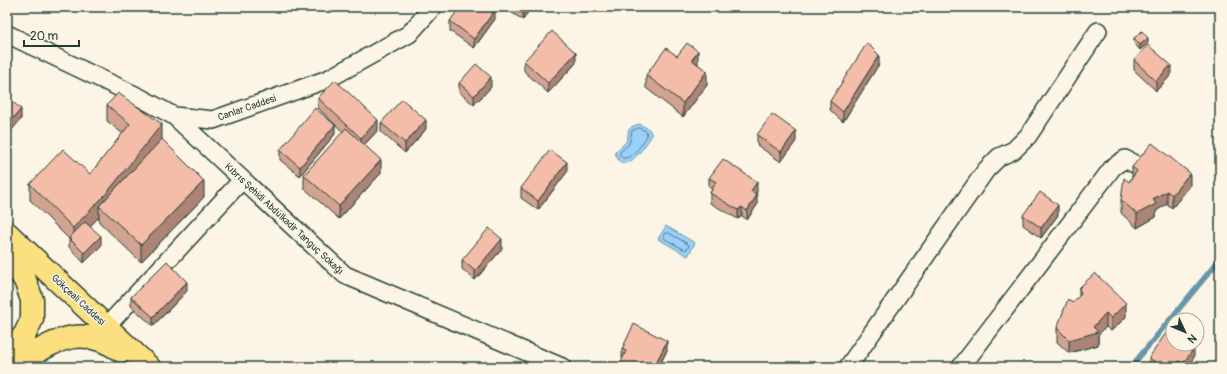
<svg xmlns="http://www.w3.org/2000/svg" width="1227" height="374" viewBox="0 0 1227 374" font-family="Pangolin,sans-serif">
<rect width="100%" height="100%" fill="#fcf5e5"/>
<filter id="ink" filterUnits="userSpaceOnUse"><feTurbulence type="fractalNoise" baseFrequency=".025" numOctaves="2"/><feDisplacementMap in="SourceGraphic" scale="8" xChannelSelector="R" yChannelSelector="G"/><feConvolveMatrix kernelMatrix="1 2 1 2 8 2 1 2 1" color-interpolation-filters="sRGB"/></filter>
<g filter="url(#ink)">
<path fill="#9bd0f9" stroke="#6995aa" d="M639 124 649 129 652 135C645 146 623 181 615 152 618 149 622 146 625 143 632 134 622 129 639 124Z
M666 226 695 243 688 256 658 239Z"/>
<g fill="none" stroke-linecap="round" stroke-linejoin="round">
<path stroke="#517883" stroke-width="1" d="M639 128 646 131 647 136C642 144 633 159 623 158L620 156V152L629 144 632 131Z
M666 233H669L688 244 689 246 687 249 685 250 665 239 664 237Z"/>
<path stroke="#6995aa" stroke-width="5.5" d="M1131 367 1220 259"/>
<g stroke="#1f3d34" stroke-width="20">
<path id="street" d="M7 34 141 98 174 116 213 120 328 79 409 34 433 7
M174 116 345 275 562 367
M106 327 242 180
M848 367 986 170 999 157 1014 150 1028 136 1098 31
M961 367 1113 167 1125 159 1142 168"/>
</g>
<g stroke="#1f3d34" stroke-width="25">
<path id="primary" d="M7 233 149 367
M7 257 25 280 32 300V319L25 334 7 354
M11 367C51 345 76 320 121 351"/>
</g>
<use href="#street" stroke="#fcf5e5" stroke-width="17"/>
<use href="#primary" stroke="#fce080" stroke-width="22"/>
</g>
<path fill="#d2a391" stroke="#1f3d34" d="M503 7H531L523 20Z
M495 19 474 48 450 31V21Z
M1134 38 1148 43 1140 50 1134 43Z
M677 56 698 64 707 85 683 117 646 88V75Z
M1134 60 1171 75 1156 91 1134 70Z
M524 61 576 63 548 93 524 71Z
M879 64 843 122 830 110V101Z
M459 83 491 87 474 105 459 92Z
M318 98 378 130 364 145 381 173 339 219 304 188V175L343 132 318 108Z
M107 105 162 139 204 197 141 262 99 222V217L90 226 101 246 84 263 69 247V239L30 200V184L90 174 123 134 107 121Z
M381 123 426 129 405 153 381 132Z
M335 134 300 176 280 160V150Z
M757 135 796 141 781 162 757 145Z
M1132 167 1190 186 1172 208 1167 204 1156 211V217L1137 228 1121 213V200L1129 182 1132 177Z
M567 172 538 210 521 198V188Z
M709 178 757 192 756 194 757 205 747 220 742 216 738 219 710 203V193L712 189 709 187Z
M1023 215H1058L1041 238 1023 225Z
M502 249 475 280 462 269V260Z
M1079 288 1126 317 1111 331 1106 327 1098 335V345L1069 353 1057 342V328L1072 303 1079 296Z
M187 291 153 326 131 306V297Z
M622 349 667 350 659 367H620V364L623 359 622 358Z
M1194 357 1188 367H1149V358Z"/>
<path fill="#ab8476" stroke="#1f3d34" d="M523 7H531L523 20Z
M495 10V19L474 48V39Z
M1148 38V43L1140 50V45Z
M698 51V65L692 60Z
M576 53V63L548 93V83Z
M879 55V64L843 122V112Z
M1171 65V75L1156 91V81Z
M707 71V85L683 117V103Z
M491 77V87L474 105V96Z
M21 109V119L7 136V126Z
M378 120V130L361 148V138Z
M426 120V129L405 153V143Z
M162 124V140L99 206V217L74 243 73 242V228Z
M335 125V134L300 176V167Z
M796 131V141L781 162V152Z
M381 160V173L339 219V206Z
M567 162V172L538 210V201Z
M1190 173V186L1172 208V195Z
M204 181V197L141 262V245Z
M757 182V192L751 201V191Z
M1167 191V204L1156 211V217L1137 228V214L1153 199Z
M757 195V205L747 220V211Z
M1058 205V215L1041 238V228Z
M742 207V216L738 219V210Z
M101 236V246L84 263V253Z
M502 239V249L475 280V271Z
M187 282V291L153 326V317Z
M1126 303V317L1111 331V318Z
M1106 313V327L1098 335V345L1069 353V340L1093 327Z
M667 341V350L659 367H654Z
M1194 348V357L1188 367H1183V364Z
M1179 361V367H1175Z"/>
<path fill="#f4bda9" stroke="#1f3d34" d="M460 7H491L495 10 474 39 450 21Z
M552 31 576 53 548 83 524 61Z
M1142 31 1148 38 1140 45 1134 38Z
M687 43 698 51 692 60 707 71 683 103 646 75 666 48 677 56Z
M867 43 879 55 843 112 830 101Z
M1148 45 1171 65 1156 81 1134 60Z
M476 64 491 77 474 96 459 83Z
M335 80 378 120 361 138 318 98Z
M118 93 162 124 106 194 73 228 30 184 63 149 90 174 130 124 107 105Z
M7 97 21 109 7 126Z
M402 99 426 120 405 143 381 123Z
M315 108 335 125 300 167 280 150Z
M772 114 796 131 781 152 757 135Z
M346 128 381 160 339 206 304 175Z
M162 139 204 181 141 245 99 206Z
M1152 143 1190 173 1172 195 1167 191 1153 199 1156 204 1137 214 1121 200 1124 178 1129 182 1137 171 1132 167Z
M550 150 567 162 538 201 521 188Z
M723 159 757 182 751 191 757 195 747 211 742 207 738 210 710 193 716 182 709 178Z
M1040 192 1058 205 1041 228 1023 215Z
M85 222 101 236 84 253 69 238Z
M489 228 502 239 475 271 462 260Z
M167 261 187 282 153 317 131 297Z
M1095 273 1126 303 1111 318 1106 313 1093 327 1098 332 1069 340 1057 328 1068 299 1072 303 1081 294 1079 288Z
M634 324 667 341 654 367H627L620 364 626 351 622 349Z
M1168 330 1173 334V344H1189L1194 348 1183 364 1179 361 1175 367H1163L1149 358Z"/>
</g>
<g text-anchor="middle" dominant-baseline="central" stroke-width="3" stroke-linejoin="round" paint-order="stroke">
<g font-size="10" fill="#1f3d34" stroke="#fcf5e5">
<text transform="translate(247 108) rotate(-19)">Canlar Caddesi</text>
<text transform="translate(284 219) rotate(43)">Kıbrıs Şehidi Abdülkadir Tanguç Sokağı</text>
<text transform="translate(78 300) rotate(43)">Gökçeali Caddesi</text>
</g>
</g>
<rect width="1227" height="374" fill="none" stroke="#fcf5e5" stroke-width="24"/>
<rect x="12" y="12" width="1203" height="350" fill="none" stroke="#1f3d34" stroke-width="1.5" filter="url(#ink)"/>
<g transform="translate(1185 332) rotate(134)"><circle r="19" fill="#fcf5e5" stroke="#a4ab9e"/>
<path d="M0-3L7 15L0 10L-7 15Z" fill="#1f3d34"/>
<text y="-6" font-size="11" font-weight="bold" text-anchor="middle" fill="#1f3d34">N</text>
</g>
<path d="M24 40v6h55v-6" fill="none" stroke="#1f3d34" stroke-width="2"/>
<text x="30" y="40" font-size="12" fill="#1f3d34" stroke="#fcf5e5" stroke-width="3" paint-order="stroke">20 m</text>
</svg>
